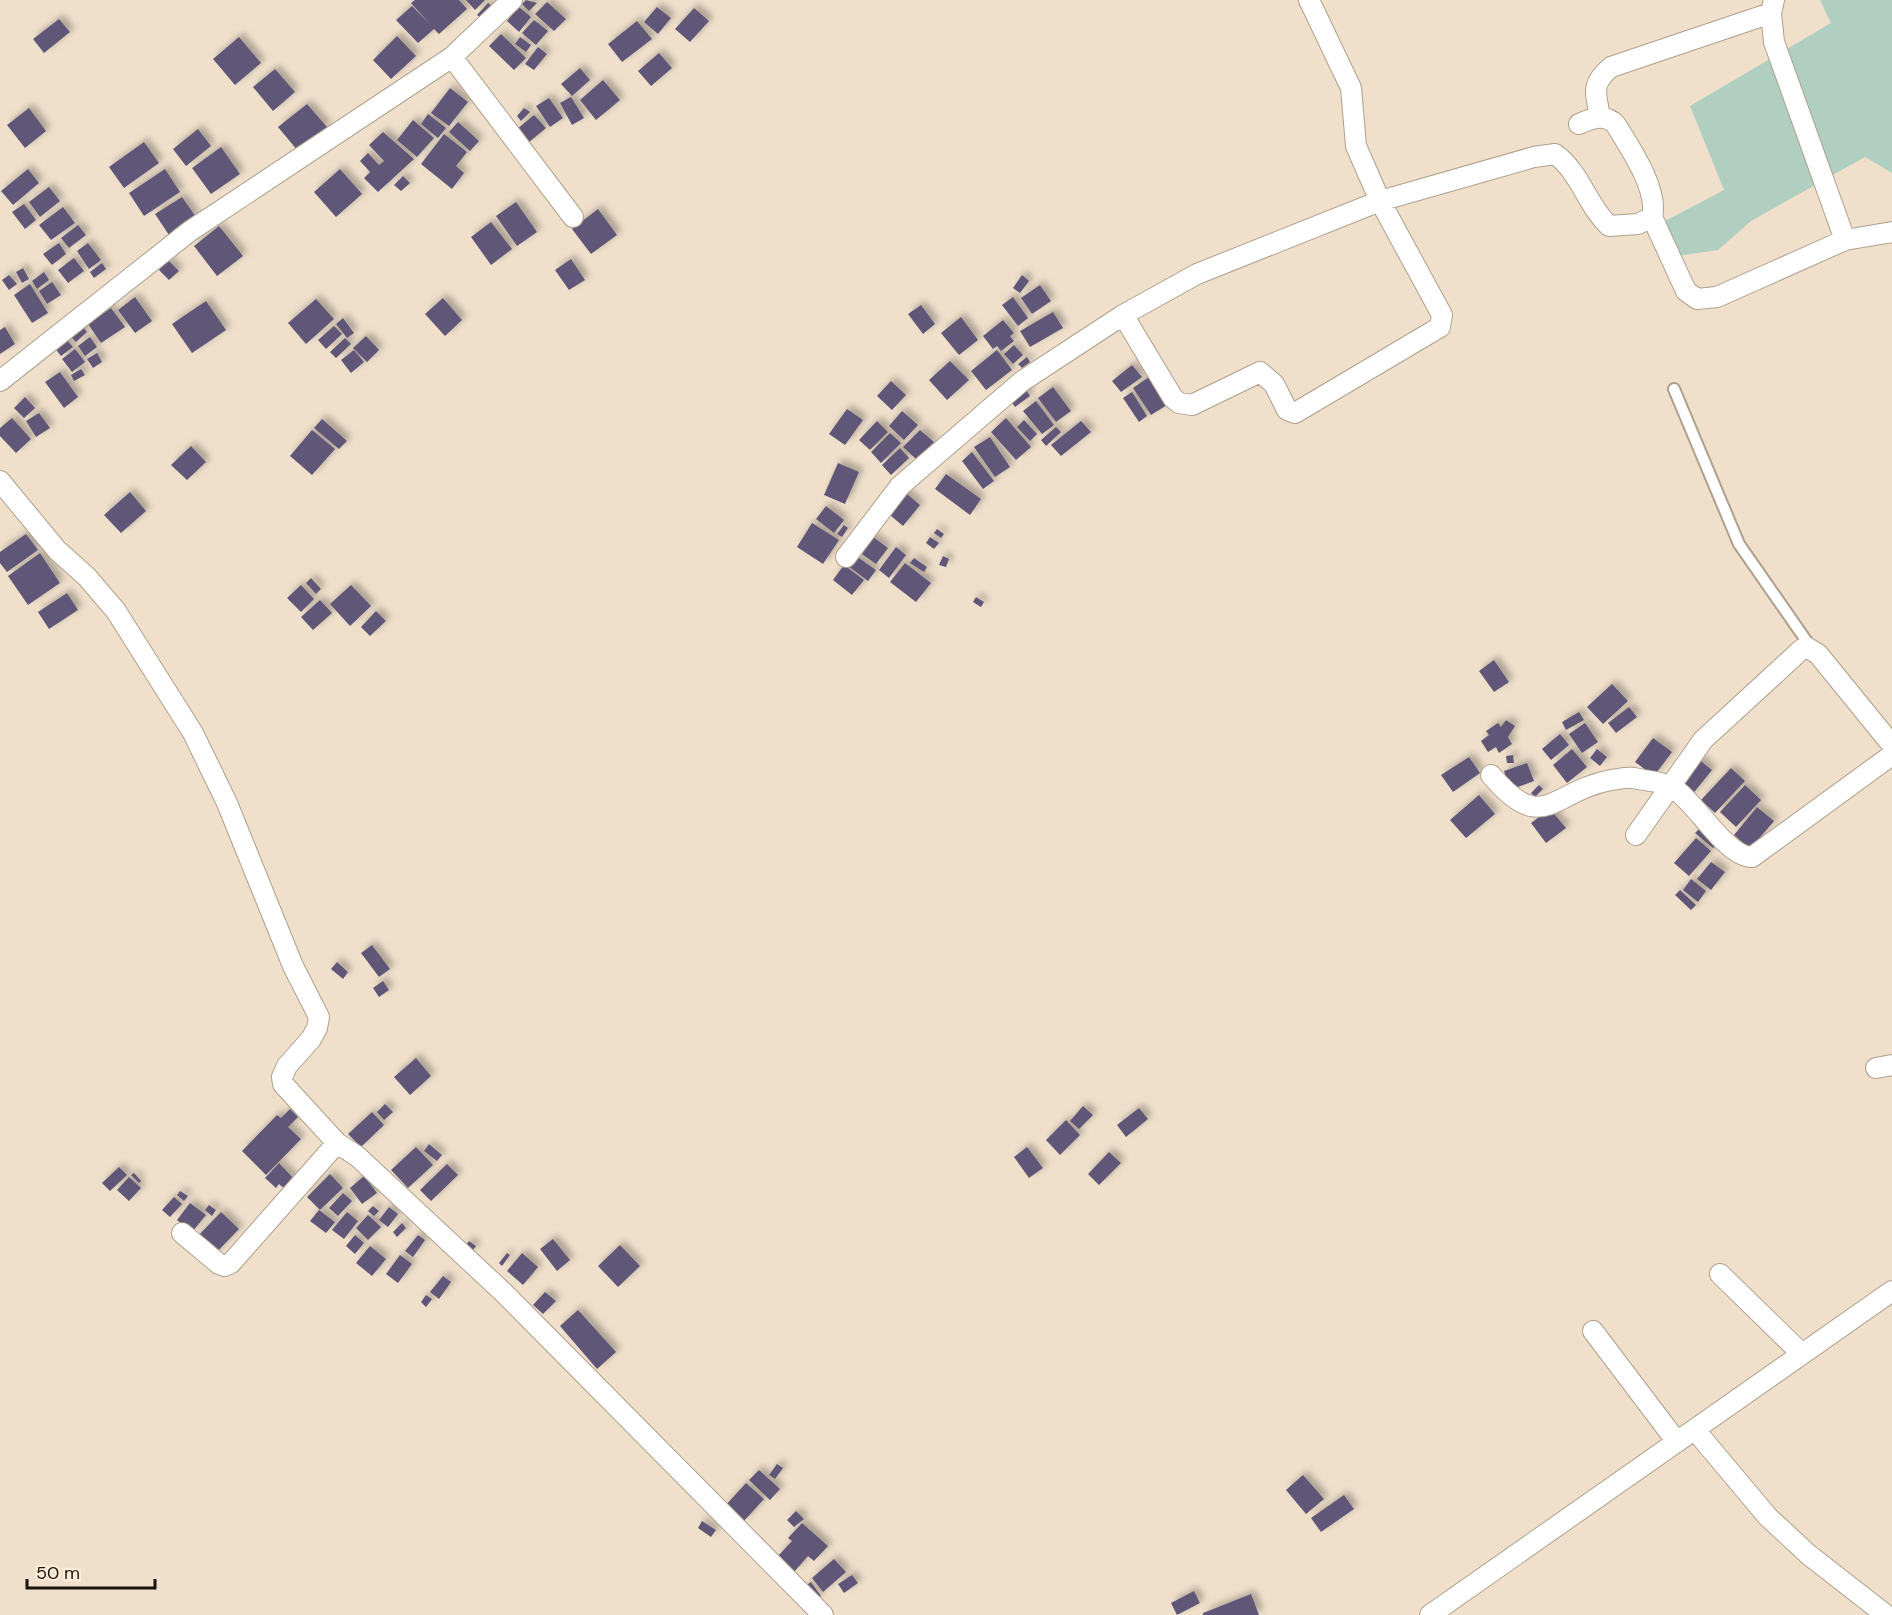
<svg xmlns="http://www.w3.org/2000/svg" width="1892" height="1615" viewBox="0 0 1892 1615" font-family="'DM Sans',sans-serif">
<defs>
<filter id="shadow"><feDropShadow dx="4.5" dy="-4.5" stdDeviation="3" flood-color="#0004"/></filter>
</defs>
<rect width="100%" height="100%" fill="#efdfcb"/>
<path fill="#b0cfc0" d="M1820 0H1892V173L1865 157 1751 221 1718 250 1677 256 1665 221 1724 190 1690 106 1831 23Z"/>
<path fill="#605777" filter="url(#shadow)" d="M415 0H459L467 9 439 34 434 29 418 43 396 20 412 6 430 24 411 3Z
M466 0H485L475 10Z
M526 0 537 3 529 11 522 4Z
M547 2 566 19 554 31 535 14Z
M488 3 493 7 483 20 477 15Z
M519 7 531 17 519 32 507 21Z
M657 7 671 18 658 34 644 22Z
M694 8 709 21 690 42 675 29Z
M59 19 70 32 44 53 33 39Z
M534 20 548 31 536 45 522 33Z
M637 21 652 39 622 62 608 44Z
M501 34 526 58 514 70 489 46Z
M397 36 416 56 391 79 373 60Z
M239 37 261 63 235 85 213 59Z
M520 37 531 45 526 52 515 44Z
M538 47 547 54 534 70 525 64Z
M659 53 672 68 651 86 638 71Z
M580 68 590 80 572 96 561 84Z
M275 69 295 92 273 111 253 87Z
M603 80 620 100 596 120 580 100Z
M450 88 468 102 449 126 431 113Z
M571 97 584 118 572 125 560 103Z
M549 98 563 118 550 127 536 106Z
M307 104 327 127 298 151 278 127Z
M29 108 46 131 25 148 7 125Z
M524 108 530 112 521 121 517 116Z
M428 114 446 128 438 138 421 124Z
M534 115 546 128 528 143 516 130Z
M413 120 434 138 417 157 397 140Z
M458 122 479 141 470 151 449 132Z
M198 129 211 146 186 166 173 149Z
M383 132 414 159 378 192 364 178 370 172 360 161 368 153 379 165 384 161 369 145Z
M444 134 467 152 456 166 464 173 452 189 421 164Z
M144 142 159 163 124 188 109 167Z
M221 147 240 174 211 194 192 168Z
M28 169 39 183 13 205 1 191Z
M165 169 180 192 144 216 129 193Z
M340 169 362 194 336 217 314 192Z
M403 176 410 183 401 191 394 185Z
M49 187 60 201 40 217 29 202Z
M182 197 196 217 169 235 155 214Z
M516 202 537 232 517 246 496 216Z
M24 204 36 220 25 229 12 212Z
M63 207 75 223 51 240 39 225Z
M598 209 617 235 591 254 572 229Z
M491 222 512 249 491 265 471 237Z
M78 225 86 235 69 248 61 238Z
M219 226 243 256 217 276 194 246Z
M59 243 66 254 52 265 43 254Z
M88 243 101 260 89 269 77 251Z
M74 258 84 271 68 283 58 270Z
M571 259 585 280 569 290 555 270Z
M168 260 179 271 169 280 159 270Z
M102 263 106 269 94 278 90 272Z
M23 268 29 279 22 283 16 272Z
M44 272 49 280 37 289 32 281Z
M9 275 17 284 9 290 2 280Z
M1022 275 1029 281 1020 293 1013 288Z
M52 282 61 295 47 304 39 291Z
M30 284 48 313 32 323 14 295Z
M1040 285 1051 301 1032 314 1021 298Z
M135 297 152 321 135 333 118 310Z
M1013 297 1028 318 1018 326 1002 305Z
M443 298 462 320 445 336 425 314Z
M316 299 334 319 306 344 288 323Z
M206 301 226 330 192 353 172 324Z
M921 305 935 324 923 334 908 314Z
M111 308 125 327 101 343 88 324Z
M1053 312 1063 328 1030 347 1020 331Z
M961 317 978 340 959 355 941 333Z
M343 318 354 333 347 338 336 324Z
M1003 320 1014 333 1010 336 1014 341 1001 351 997 346 993 349 983 336Z
M79 322 87 332 76 342 67 333Z
M334 326 342 334 326 349 318 340Z
M5 327 15 344 0 354V330Z
M366 336 379 350 367 362 353 348Z
M90 337 97 347 85 356 78 346Z
M65 338 73 347 61 356 54 347Z
M345 338 351 344 336 358 330 352Z
M1014 345 1023 355 1013 364 1004 354Z
M75 349 85 362 72 372 62 359Z
M354 350 364 362 351 373 341 360Z
M997 350 1012 370 986 390 971 371Z
M97 353 102 362 93 368 87 359Z
M1027 357 1030 362 1022 368 1018 364Z
M950 361 969 380 947 400 929 380Z
M1132 365 1142 377 1121 392 1112 381Z
M81 369 85 375 74 381 71 375Z
M60 372 78 397 64 408 45 382Z
M1149 377 1167 405 1151 415 1133 388Z
M891 381 906 395 892 410 877 396Z
M1024 387 1030 396 1015 407 1009 398Z
M1053 387 1071 411 1056 422 1038 398Z
M1132 392 1147 416 1139 422 1123 398Z
M25 397 35 408 24 418 14 408Z
M1036 401 1054 425 1042 434 1023 411Z
M847 409 863 420 845 445 829 434Z
M902 411 918 425 904 440 889 426Z
M39 413 50 428 36 437 26 421Z
M12 418 31 439 16 453 0 436V428Z
M1006 418 1031 447 1016 460 991 432Z
M322 419 347 441 339 449 314 428Z
M1024 420 1037 434 1030 441 1017 427Z
M877 421 888 432 870 450 859 440Z
M1081 421 1091 432 1061 456 1051 445Z
M1056 427 1061 432 1046 446 1041 440Z
M312 430 335 449 312 475 290 456Z
M920 430 934 442 917 460 903 447Z
M890 433 901 443 881 463 871 452Z
M990 437 1010 467 995 477 974 447Z
M191 446 206 462 187 480 171 465Z
M900 448 909 458 891 475 882 465Z
M972 452 994 481 983 489 962 461Z
M838 463 859 472 845 504 824 495Z
M946 474 981 499 970 515 935 489Z
M901 489 920 505 903 526 884 510Z
M130 492 146 511 121 533 104 515Z
M826 506 844 520 834 533 816 519Z
M812 523 839 540 823 564 797 547Z
M844 525 848 528 842 537 837 534Z
M937 529 944 534 941 538 934 533Z
M26 534 38 550 7 572 0 563V552Z
M872 536 888 548 876 564 859 552Z
M930 537 939 543 934 549 926 543Z
M896 547 906 555 889 578 879 570Z
M40 553 60 583 28 605 8 576Z
M856 556 876 570 868 581 848 566Z
M943 556 949 559 946 567 939 565Z
M914 558 927 567 924 572 910 563Z
M905 563 931 583 916 602 890 582Z
M844 565 864 580 852 595 833 580Z
M311 578 321 589 316 594 306 583Z
M301 585 314 599 301 612 287 598Z
M351 585 371 606 350 626 330 604Z
M67 593 78 610 49 629 38 612Z
M976 597 984 602 981 607 973 602Z
M320 600 332 613 313 630 301 617Z
M376 611 386 621 370 636 361 627Z
M1494 660 1509 682 1494 692 1479 671Z
M1612 684 1628 701 1603 724 1587 707Z
M1629 707 1637 717 1616 733 1608 723Z
M1579 712 1584 720 1566 730 1562 722Z
M1506 720 1515 726 1508 737 1512 744 1499 753 1496 747 1488 752 1481 741 1489 735 1486 731 1498 723 1501 727Z
M1585 723 1598 742 1582 753 1569 734Z
M1560 734 1569 745 1551 760 1542 749Z
M1653 738 1672 752 1654 776 1635 762Z
M1572 749 1587 767 1567 783 1553 765Z
M1597 749 1607 757 1600 766 1590 758Z
M1513 755 1514 763H1507L1506 756Z
M1469 757 1480 773 1453 792 1441 775Z
M1697 758 1712 770 1691 796 1676 784Z
M1527 763 1534 781 1510 790 1504 771Z
M1731 768 1745 781 1715 813 1701 800Z
M1539 785 1543 789 1535 797 1531 793Z
M1745 785 1761 800 1736 827 1720 812Z
M1479 795 1495 814 1466 838 1450 820Z
M1757 807 1774 821 1750 849 1734 835Z
M1550 809 1566 828 1546 843 1531 823Z
M1702 826 1720 841 1713 848 1695 833Z
M1696 838 1711 851 1689 876 1674 863Z
M1711 862 1725 872 1711 890 1697 879Z
M1691 879 1706 891 1698 902 1683 890Z
M1680 890 1696 905 1691 910 1675 895Z
M372 945 390 969 379 977 361 953Z
M337 962 348 972 343 979 331 969Z
M383 981 389 990 379 997 373 988Z
M416 1058 431 1076 410 1095 394 1077Z
M385 1104 393 1112 384 1120 377 1112Z
M1083 1106 1093 1115 1079 1129 1070 1121Z
M1139 1108 1148 1119 1126 1137 1117 1125Z
M290 1109 298 1117 288 1127 301 1139 266 1175 242 1151 277 1115 281 1118Z
M372 1112 384 1125 361 1147 348 1134Z
M1066 1120 1080 1135 1060 1155 1046 1140Z
M429 1144 442 1155 437 1161 424 1151Z
M416 1147 433 1165 408 1188 391 1170Z
M1027 1147 1043 1168 1029 1178 1014 1157Z
M1109 1152 1121 1163 1099 1185 1088 1174Z
M279 1163 295 1180 286 1190 279 1184 276 1188 265 1178Z
M447 1164 458 1175 431 1201 420 1190Z
M119 1167 127 1175 110 1191 102 1183Z
M134 1173 141 1181 139 1183 131 1175Z
M330 1174 343 1188 320 1210 307 1197Z
M364 1176 377 1193 362 1204 350 1188Z
M129 1177 141 1188 129 1201 117 1190Z
M180 1191 188 1196 184 1201 177 1195Z
M343 1193 352 1201 338 1216 329 1208Z
M174 1197 182 1204 170 1217 162 1210Z
M190 1203 206 1215 192 1232 177 1220Z
M209 1205 216 1210 212 1216 205 1210Z
M373 1206 379 1211 374 1216 368 1211Z
M389 1207 398 1214 388 1227 379 1220Z
M319 1210 335 1222 326 1233 310 1221Z
M221 1212 239 1229 214 1255 196 1238Z
M347 1212 358 1221 344 1239 332 1230Z
M368 1215 381 1227 368 1240 356 1228Z
M402 1223 406 1228 397 1237 393 1232Z
M355 1235 364 1243 355 1254 346 1246Z
M418 1235 425 1240 413 1257 405 1251Z
M553 1239 570 1260 557 1271 540 1249Z
M469 1241 476 1246 471 1253 464 1248Z
M620 1245 640 1266 618 1287 598 1266Z
M370 1246 386 1259 372 1276 356 1263Z
M507 1253 510 1255 502 1266 499 1263Z
M522 1253 538 1267 523 1285 507 1271Z
M400 1255 412 1264 398 1283 386 1274Z
M443 1276 451 1282 439 1299 430 1292Z
M545 1292 556 1301 543 1314 533 1305Z
M426 1295 432 1299 426 1307 421 1302Z
M578 1310 616 1352 597 1369 560 1326Z
M777 1464 783 1468 775 1479 769 1475Z
M759 1470 780 1489 770 1500 749 1480Z
M1303 1475 1324 1499 1306 1514 1286 1490Z
M746 1483 764 1499 743 1522 725 1506Z
M1344 1495 1354 1509 1321 1532 1311 1518Z
M796 1511 804 1519 794 1527 787 1520Z
M702 1521 716 1530 711 1537 698 1528Z
M802 1523 828 1546 814 1561 808 1556 794 1572 778 1556 792 1541 788 1538Z
M834 1559 846 1572 823 1592 812 1578Z
M852 1575 858 1583 844 1593 838 1584Z
M811 1582 821 1596 815 1601 805 1586Z
M1194 1591 1200 1603 1177 1615 1171 1603Z
M1251 1594 1259 1615H1203V1613Z"/>
<g fill="none" stroke-linecap="round" stroke-linejoin="round">
<g stroke="#aea08c" stroke-width="14">
<path id="lane" d="M1674 389 1739 544 1812 649"/>
</g>
<g stroke="#aea08c" stroke-width="22">
<path id="street" d="M1774 0 1771 13 1774 42 1845 240
M452 57 573 217
M1600 117C1596 92 1590 85 1611 67L1771 13
M1579 124C1592 118 1606 113 1616 125 1630 148 1659 190 1652 217
M1123 315 1173 398 1179 403 1192 405 1260 372 1274 384 1287 410 1295 413 1440 327 1442 315 1380 201 1356 146 1351 88 1309 0
M0 381 190 231 452 57 512 0
M0 481 57 550 87 577 116 611 193 733 227 803 293 966 319 1017 317 1028 311 1039 287 1066 282 1077 283 1084 337 1143 357 1156 505 1294 823 1615
M846 557 900 486 1021 382 1123 315 1197 274 1380 201 1534 157 1555 154C1580 172 1587 205 1609 226L1638 224 1652 217 1686 291 1697 299 1717 297 1845 240 1892 232
M1491 775C1543 837 1552 791 1611 780 1619 779 1626 777 1634 778 1645 781 1660 781 1670 786 1694 798 1725 857 1752 857L1892 755
M1636 835 1703 740 1802 649 1808 648 1818 654 1892 745
M1876 1068 1892 1065
M182 1233 219 1264 225 1266 231 1263 337 1143
M1720 1274 1802 1354
M1593 1331 1677 1442
M1695 1430 1768 1517 1809 1555 1886 1615
M1430 1615 1892 1291"/>
</g>
<use href="#lane" stroke="#fff" stroke-width="10"/>
<use href="#street" stroke="#fff" stroke-width="20"/>
</g>
<path d="M27 1579v9h128v-9" fill="none" stroke="#19130c" stroke-width="3"/>
<text x="36" y="1579" font-size="18" fill="#19130c" stroke="#fcedd8" stroke-width="4.5" paint-order="stroke">50 m</text>
</svg>
